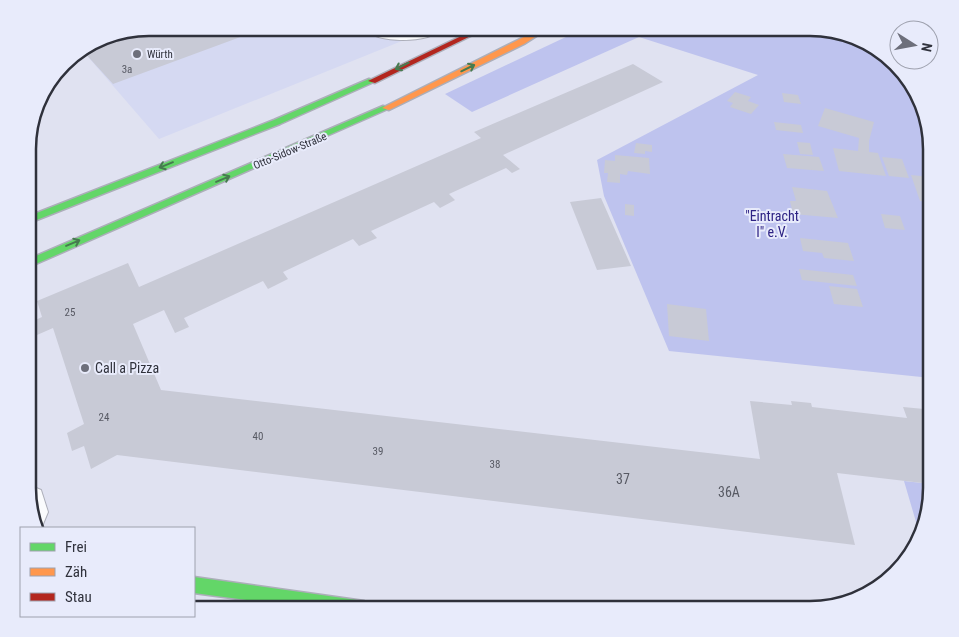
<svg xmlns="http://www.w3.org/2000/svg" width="959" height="637" viewBox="0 0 959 637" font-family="'Roboto Condensed',sans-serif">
<rect width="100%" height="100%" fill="#e0e2f1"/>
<path fill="#d5d9f2" d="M149 28H434L159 139 82 50 103 37Z"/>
<path fill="#bec3ee" d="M585 28H810L878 48 915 89 931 141V378L669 351 604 196 597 160 758 75 639 37 472 112 445 94Z
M904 481 931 484V496L919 532Z"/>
<path fill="#c8cad6" d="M149 28H265L113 84 82 50 103 37Z
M633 64 663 82 503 155 520 169 512 173 506 168 449 194 455 200 440 208 434 202 371 231 377 238 359 246 353 239 283 272 288 279 268 289 263 281 184 318 189 327 175 333 164 310 133 324 161 390 760 459 750 401 792 405 791 401 811 403 812 407 907 418 903 407 924 409 927 419 931 420V484L837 473 855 545 117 455 91 469 84 446 72 451 67 433 84 424 53 328 37 335 33 321 42 317 37 301 128 263 139 287 481 138 474 132Z
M735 92 751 97 748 101 759 105 751 114 730 107 733 103 727 101Z
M782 93 798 95 801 104 784 102Z
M825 108 874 122 869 141V152L878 153 886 176 839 171 833 148 858 151 859 138 818 126Z
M774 122 801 125 803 133 776 130Z
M797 142 810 143 813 155 800 154Z
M636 143 652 145V152L645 151V154L634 153Z
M783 154 819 157 824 171 787 168Z
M615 155 649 158 650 174 628 171 627 175 620 174V183L607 182 608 173H604L605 160 615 161Z
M882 157 902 159 909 178 889 176Z
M911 175 931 177V202L920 201Z
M792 187 827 191 838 218 793 214 790 201H796Z
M601 198 631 266 597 270 570 202Z
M625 204 634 205V216L625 215Z
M881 214 900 216 905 230 885 228Z
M800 238 848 243 854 261 824 258 822 253 803 251Z
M799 269 853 275 857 286 802 280Z
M829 286 857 289 863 307 834 304Z
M667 304 706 309 709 341 669 336Z"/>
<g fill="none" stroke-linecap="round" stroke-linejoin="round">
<g stroke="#acaeb9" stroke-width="2">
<path id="lane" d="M363 28C376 26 388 31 401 32 416 32 429 26 443 28 432 44 374 44 363 28Z"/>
</g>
<g stroke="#acaeb9" stroke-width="2">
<path id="street" d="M29 485 41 490 48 512 43 524 36 527 29 503Z"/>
</g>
<g stroke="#acaeb9" stroke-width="3">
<path id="fast" d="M369 79 376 81 280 124 29 223V216L274 120Z
M383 106 390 108 29 267V259Z
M194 577 364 601 369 604 372 609H313L194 593Z"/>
</g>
<g stroke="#acaeb9" stroke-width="3">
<path id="slow" d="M541 28H549L524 44 389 110 382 108 518 40Z"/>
</g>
<g stroke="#acaeb9" stroke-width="3">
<path id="jam" d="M478 28H487L375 83 368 81Z"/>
</g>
<use href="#lane" fill="#fafbfd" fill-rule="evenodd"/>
<use href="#street" fill="#fafbfd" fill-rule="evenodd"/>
<use href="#fast" fill="#63d668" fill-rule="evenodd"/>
<use href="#slow" fill="#ff974d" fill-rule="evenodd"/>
<use href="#jam" fill="#b3261e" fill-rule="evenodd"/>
</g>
<defs><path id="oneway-shaft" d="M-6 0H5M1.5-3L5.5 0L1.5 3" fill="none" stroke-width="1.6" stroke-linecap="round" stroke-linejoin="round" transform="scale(1.25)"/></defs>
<g stroke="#467b4f">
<use href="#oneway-shaft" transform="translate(402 66) rotate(154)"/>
<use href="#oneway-shaft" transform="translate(468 68) rotate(-26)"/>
<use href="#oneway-shaft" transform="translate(166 165) rotate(158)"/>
<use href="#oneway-shaft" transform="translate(223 179) rotate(-23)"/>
<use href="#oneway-shaft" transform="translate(73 243) rotate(-23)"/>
</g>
<g fill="#6d6f7b" stroke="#e8ebfb" stroke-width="2">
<circle cx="137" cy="54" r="5"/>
<circle cx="85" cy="368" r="5"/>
</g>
<g text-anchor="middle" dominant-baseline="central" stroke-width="4" stroke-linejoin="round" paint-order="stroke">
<g font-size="11" fill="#2f313b" stroke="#e8ebfb" text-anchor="start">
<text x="147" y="54">Würth</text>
</g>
<g font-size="11" fill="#585a64">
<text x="127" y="69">3a</text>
<text x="70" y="312">25</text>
<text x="104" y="417">24</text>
<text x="258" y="436">40</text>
<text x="378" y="451">39</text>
<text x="495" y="464">38</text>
</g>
<g font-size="11" fill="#2f313b" stroke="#e8ebfb">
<text transform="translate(290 151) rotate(-23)">Otto-Sidow-Straße</text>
</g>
<g font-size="14" fill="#2d2284" stroke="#e8ebfb">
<text x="772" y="216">"Eintracht<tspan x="772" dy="16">I" e.V.</tspan></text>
</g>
<g font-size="14" fill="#2f313b" stroke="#e8ebfb" text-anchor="start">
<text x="95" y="368">Call a Pizza</text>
</g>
<g font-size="14" fill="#585a64">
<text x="623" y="479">37</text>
<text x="729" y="492">36A</text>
</g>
</g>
<path d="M0 0H959V637H0ZM149 36H810A113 113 0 0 1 923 149V488A113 113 0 0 1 810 601H149A113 113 0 0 1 36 488V149A113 113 0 0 1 149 36Z" fill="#e8ebfb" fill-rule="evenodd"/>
<path fill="none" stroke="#2f313b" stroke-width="2.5" d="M149 36H810A113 113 0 0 1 923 149V488A113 113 0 0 1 810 601H149A113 113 0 0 1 36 488V149A113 113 0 0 1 149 36Z"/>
<rect x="20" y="527" width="175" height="90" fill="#e8ebfb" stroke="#9ea1ae"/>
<rect x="30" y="543" width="25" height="8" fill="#63d668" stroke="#9ea1ae"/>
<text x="65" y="552" font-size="15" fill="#2f313b">Frei</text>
<rect x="30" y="568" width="25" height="8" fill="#ff974d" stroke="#9ea1ae"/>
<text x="65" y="577" font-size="15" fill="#2f313b">Zäh</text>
<rect x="30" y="593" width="25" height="8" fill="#b3261e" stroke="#9ea1ae"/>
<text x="65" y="602" font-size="15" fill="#2f313b">Stau</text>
<g transform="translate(914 45) rotate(101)"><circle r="24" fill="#e8ebfb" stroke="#9ea1ae"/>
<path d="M0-4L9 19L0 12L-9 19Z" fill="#6d6f7b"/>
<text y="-8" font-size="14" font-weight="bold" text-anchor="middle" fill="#2f313b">N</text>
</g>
</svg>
